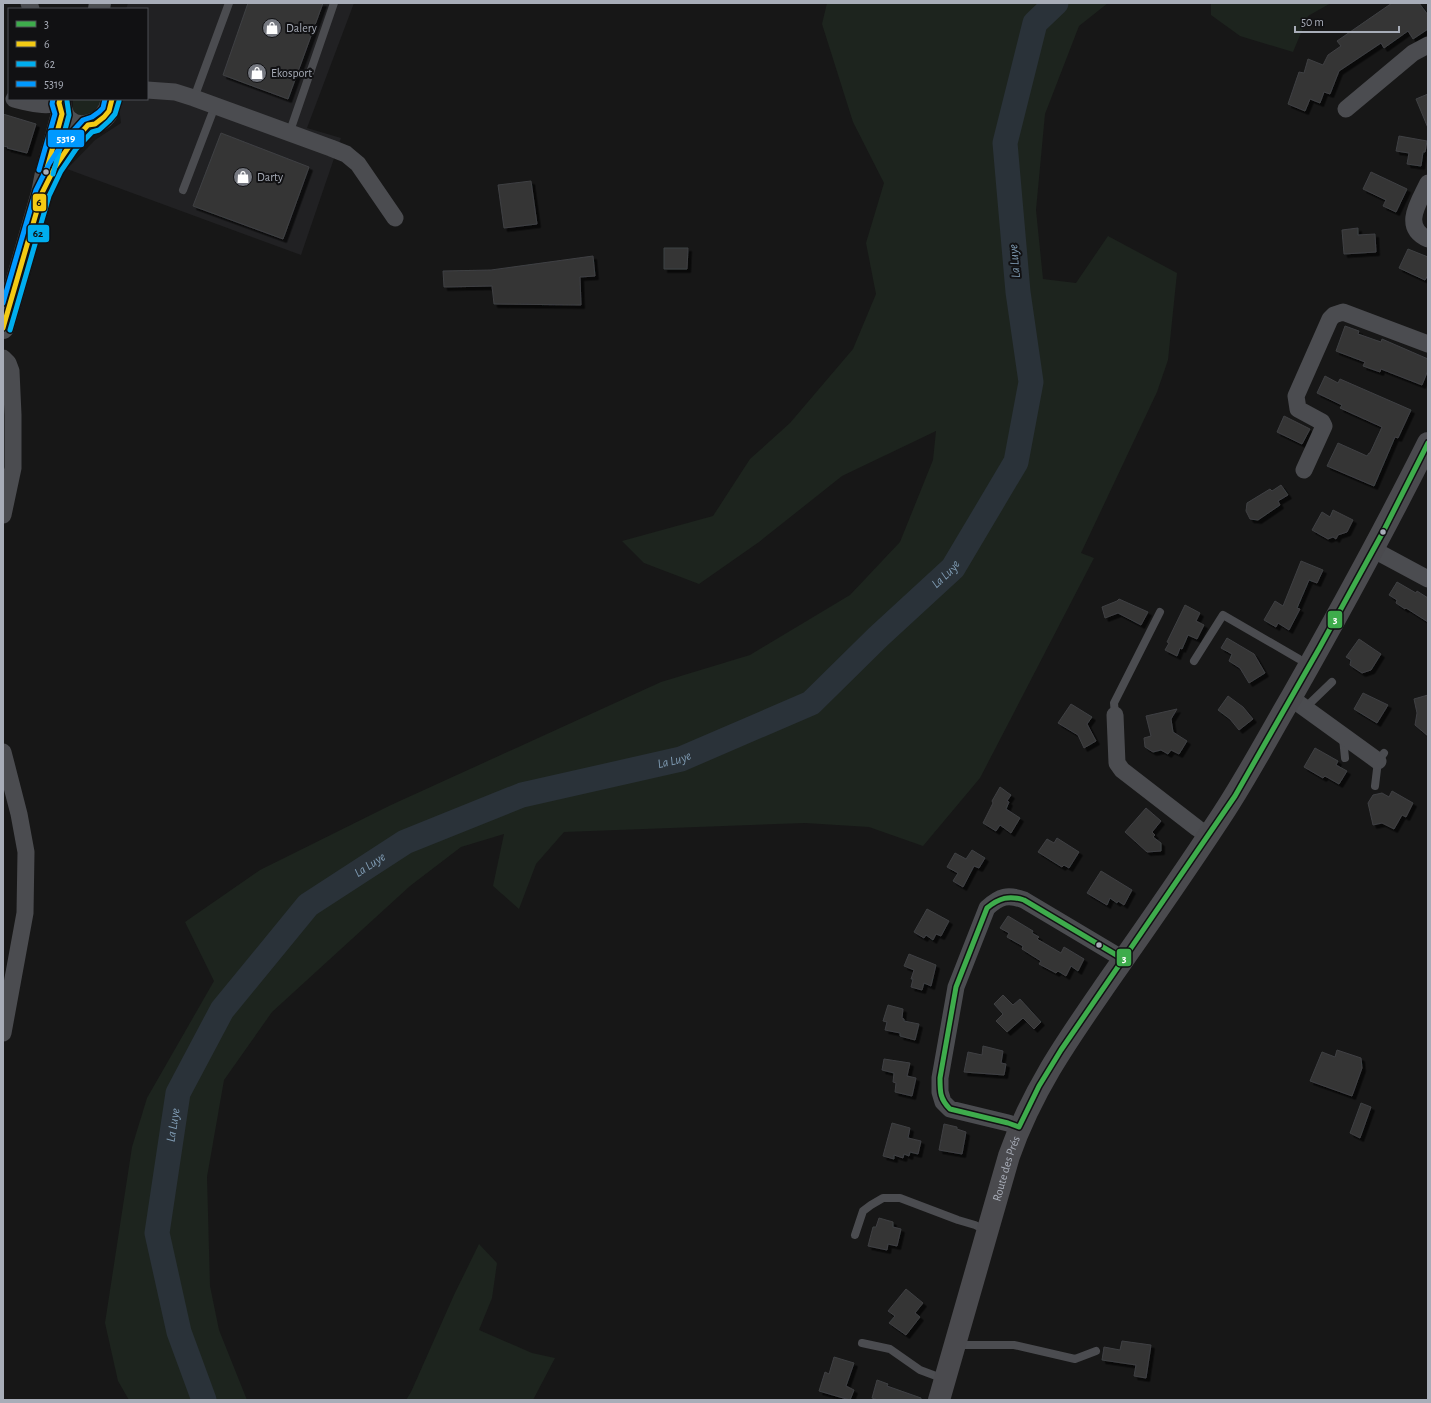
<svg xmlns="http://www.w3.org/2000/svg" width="1431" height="1403" viewBox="0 0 1431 1403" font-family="'Alegreya Sans',sans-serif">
<defs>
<filter id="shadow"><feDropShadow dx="3.5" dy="3.5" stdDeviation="0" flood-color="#0009"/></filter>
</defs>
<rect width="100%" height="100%" fill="#171717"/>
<path fill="#212123" d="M128 3H354L307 128 341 138 301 255 67 169 95 140 121 123 118 99H147V9H126Z"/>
<path fill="#1d241e" d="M827 3H1108L1079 26 1045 114 1036 210 1043 279 1076 283 1108 236 1177 273 1168 360 1157 392 1081 553 1094 558 980 778 923 846 869 827 805 823 564 832 536 864 519 909 493 886 504 834 461 847 410 886 272 1012 224 1080 207 1177 210 1286 219 1330 247 1400H129L118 1381 105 1323 132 1147 147 1098 214 981 185 922 260 870 391 805 661 682 750 655 850 595 900 542 933 460 936 431 842 476 759 542 699 584 644 563 622 541 713 516 750 459 790 423 853 349 876 294 866 243 884 183 853 122 822 24Z
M1211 3H1331L1308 16 1293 52 1240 36 1211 15Z
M73 99H103C97 109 85 124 73 110Z
M479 1244 497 1263 492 1298 479 1330 532 1353 555 1358 533 1400H406L411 1392 454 1295Z"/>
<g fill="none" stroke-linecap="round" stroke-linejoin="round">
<path stroke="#2a3239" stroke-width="25" id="s1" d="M204 1400 179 1332 157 1233 178 1093 222 1010 308 905 405 842 522 795 681 759 811 703 878 637 953 568 1016 462 1031 382 1018 292 1005 143 1035 23 1056 3"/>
</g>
<path fill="#353536" stroke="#3f4043" filter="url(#shadow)" d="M248 3H323L288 99 223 75Z
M1392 3H1419L1428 15V29L1413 39 1408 31 1384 48 1381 43 1339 71 1330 94 1324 92 1320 103 1310 99 1305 111 1288 104 1299 72 1304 73 1308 59 1323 65 1328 55 1341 46 1337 41Z
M1428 94V128L1416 99Z
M3 114 36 124 27 153 7 148 8 147 3 146Z
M221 133 309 167 283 239 193 206Z
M1399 136 1427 141 1425 152H1423L1421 166 1407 164 1409 153 1396 151Z
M1371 172 1407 189 1396 212 1383 206 1386 200 1363 189Z
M531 181 537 224 504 228 498 185Z
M1358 228V235L1375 234 1376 252 1344 254 1342 230Z
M664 248H688L687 269H664Z
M1408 249 1428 257V275L1425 280 1399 268Z
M593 256 595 276 580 277 581 305 494 304 492 286 444 287 443 271 491 270Z
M1345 326 1359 331 1358 334 1381 342 1382 339 1428 359V370L1422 385 1381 369 1380 372 1363 366 1365 362 1336 351Z
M1325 376 1338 383 1340 379 1411 410 1398 438 1395 437 1374 486 1327 466 1338 443 1367 456 1369 453H1370L1382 427 1340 408 1342 405 1317 393Z
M1284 416 1310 429 1302 444 1277 432Z
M1281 485 1288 495 1278 501 1280 505 1258 520 1250 519 1246 511 1247 503 1270 489 1272 491Z
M1333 510 1353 520 1347 532 1338 535 1336 539 1333 537 1328 539 1312 530 1322 512 1330 517Z
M1301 561 1323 570 1317 583 1309 580 1297 608 1300 609 1289 630 1278 623 1276 627 1264 620 1275 601 1283 606Z
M1397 582 1416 593 1417 591 1428 598V622L1406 608 1405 609 1396 603 1397 600 1389 595Z
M1119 599 1148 612 1141 625 1118 613 1105 618 1102 607 1117 601Z
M1185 605 1200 613 1196 621 1204 625 1197 639 1188 635 1182 649 1180 648 1177 656 1165 650 1169 643 1167 642Z
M1227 638 1254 654 1265 673 1249 683 1240 668 1229 661 1232 654 1221 648Z
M1359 639 1381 654 1371 670 1362 673 1350 665 1351 660 1346 657Z
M1363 693 1388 705 1377 723 1354 709Z
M1428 695V736L1415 725 1417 713 1414 699Z
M1228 696 1243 707 1253 719 1239 730 1230 719 1218 710Z
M1071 704 1092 717 1087 724 1096 741 1084 748 1078 735 1058 723Z
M1177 709 1171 719 1173 732 1187 741 1179 754 1171 750 1168 754 1161 750 1153 752 1145 747 1144 738 1151 736 1146 716Z
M1315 748 1338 761 1336 765 1347 771 1339 784 1325 776 1323 778 1304 767Z
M1000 787 1011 795 1007 801 1009 802 1006 809 1020 818 1011 833 1000 825 996 831 983 823 993 803 992 801Z
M1392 791 1413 803 1406 817 1402 815 1394 829 1382 823 1373 825 1368 803 1373 795 1382 793 1389 797Z
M1146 808 1161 821 1152 832 1155 835 1153 837 1161 843V851L1147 852 1125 832Z
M1057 838 1079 852 1069 868 1064 865 1062 867 1038 852 1047 839 1054 843Z
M972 850 985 858 979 868 974 866 963 887 953 881 958 873 947 867 955 853 966 859Z
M1101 871 1132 890 1124 905 1118 901 1117 903 1110 898 1107 905 1087 893Z
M927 909 949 921 941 936 936 934 933 940 926 935 924 938 914 932Z
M1008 916 1033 931 1032 933 1039 937 1037 939 1061 953 1064 947 1084 959 1078 971 1071 966 1066 976 1058 971 1056 973 1039 964 1041 961 1022 949 1023 946 1007 937 1009 933 1000 928Z
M909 954 936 965 931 986 924 983 922 990 911 987 913 979H911L914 970 904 966Z
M1003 995 1013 1005 1020 999 1041 1022 1034 1029 1023 1018 1007 1032 996 1021 1003 1014 994 1004Z
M888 1005 903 1009 902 1018 904 1019V1021L919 1024 915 1040 900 1036V1033L885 1030 887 1022 883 1021Z
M983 1046 1003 1051 1001 1063 1006 1064 1004 1075 964 1072 968 1052 982 1055Z
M1337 1050 1361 1058 1362 1068 1352 1096 1310 1081 1322 1052 1335 1057Z
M884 1059 910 1063 907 1076 916 1078 912 1096 895 1092 896 1083 893 1082 894 1073 882 1070Z
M1361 1103 1371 1107 1360 1138 1350 1133Z
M892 1123 910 1128 908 1138 921 1141 918 1154 910 1152 909 1156 904 1154 903 1158 894 1155V1159L883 1156Z
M944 1124 957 1127V1129L966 1132 962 1154 939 1150Z
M879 1218 893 1222V1227L901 1229 897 1246 888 1244 887 1250 868 1246 873 1227H876Z
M906 1289 923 1303 915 1313 920 1317 906 1335 889 1323 895 1316 888 1311Z
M1122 1341 1151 1345 1146 1378 1134 1376 1136 1365 1102 1360 1104 1347 1120 1350Z
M834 1357 854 1363 846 1386 854 1390 850 1400 819 1391 825 1372 829 1374Z
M877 1380 888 1384 887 1386 921 1398V1400H878L872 1398Z"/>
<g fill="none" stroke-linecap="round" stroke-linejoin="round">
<path stroke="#4b4c50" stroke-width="8" d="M194 98 229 3
M289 134 334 3
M183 190 215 106
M1194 661 1223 615 1299 659
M1305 708 1332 682
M1115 715 1114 703 1160 612
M1343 738 1345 758
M1375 786 1378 761 1384 753
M855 1235 863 1211 871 1205 883 1198H900L958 1220 975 1225 987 1231
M862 1343 890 1349 920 1370 944 1379
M956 1345H1014L1075 1359 1096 1351"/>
<path stroke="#4b4c50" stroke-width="17" d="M29 3 31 9
M147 90 175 92 194 98 331 148 346 154 358 164 395 218
M14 99C30 103 44 107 59 103
M1346 109 1413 53 1428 45
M1428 183C1419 202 1401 227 1428 239
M3 358 8 363 11 371 13 415V468L3 515
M1304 470 1324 426 1322 422 1298 409 1296 396 1330 319 1334 315 1343 312 1428 344
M1374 550 1428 579
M1291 698 1378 761
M1115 715 1117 763 1122 770 1197 828 1209 836
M3 752 19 814 26 852 25 913 3 1033
M1019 1127 1008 1123 950 1109 943 1102 940 1092V1078L956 987 987 908C1000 896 1008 894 1024 900L1123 959"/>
<path stroke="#4a4a4e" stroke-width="22" id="s2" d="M939 1400 1009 1156C1033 1088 1069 1038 1109 980 1147 926 1184 873 1220 818 1246 779 1268 737 1292 696 1339 613 1385 529 1428 443"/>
<path stroke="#4d4f52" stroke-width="22" d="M99 9 100 3
M60 102C61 109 62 115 67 120 78 132 101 125 108 111 110 108 111 103 112 99
M3 328 42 193 46 173 62 114"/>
<g stroke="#111113" stroke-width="8">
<path id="bus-1" d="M1019 1127 1039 1086 1061 1050 1235 796 1320 647 1383 532 1428 443
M1019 1127 1008 1123 950 1109C940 1099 940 1092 940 1078L956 987 987 908C999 898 1009 895 1024 900L1123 959"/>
</g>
<g stroke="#111113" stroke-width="8">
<path id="bus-2" d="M46 172 62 114 59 103 60 99
M3 328 42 193 55 167 70 145 88 125 95 124 104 117 109 111 112 99"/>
</g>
<g stroke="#111113" stroke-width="8">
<path id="bus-3" d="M53 174 69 115 67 101
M10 330 49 196 61 171 76 149 92 132 99 130 109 121 115 114 119 101"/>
</g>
<g stroke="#111113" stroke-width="8">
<path id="bus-4" d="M39 170 55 114 52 104 53 99
M3 303 36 190 49 164 64 141 83 120 92 117 99 112 103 108 105 99"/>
</g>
<use href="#bus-1" stroke="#3eac4c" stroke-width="5"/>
<use href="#bus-2" stroke="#f3ca14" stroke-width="5"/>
<use href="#bus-3" stroke="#00aeef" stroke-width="5"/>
<use href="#bus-4" stroke="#09f" stroke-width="5"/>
</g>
<defs>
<g id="shop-disc" transform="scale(1)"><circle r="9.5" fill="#757880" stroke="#111113"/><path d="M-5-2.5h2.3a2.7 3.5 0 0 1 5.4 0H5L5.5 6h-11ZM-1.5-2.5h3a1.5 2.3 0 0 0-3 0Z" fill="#fff"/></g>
</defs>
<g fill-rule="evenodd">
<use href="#shop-disc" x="272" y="28"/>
<use href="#shop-disc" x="257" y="73"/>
<use href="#shop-disc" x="243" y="177"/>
</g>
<g fill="#a8adb8" stroke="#111113" stroke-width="1.5">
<circle cx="46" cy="172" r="3.5"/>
<circle cx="1383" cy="532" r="3.5"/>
<circle cx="1099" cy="945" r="3.5"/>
</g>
<g text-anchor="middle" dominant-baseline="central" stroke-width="4" stroke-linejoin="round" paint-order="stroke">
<g font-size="12" fill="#a8adb8" stroke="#111113" text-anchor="start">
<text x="286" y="28">Dalery</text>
<text x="271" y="73">Ekosport</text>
<text x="257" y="177">Darty</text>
</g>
<g font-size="12" fill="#a8adb8" stroke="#111113">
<text stroke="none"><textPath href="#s2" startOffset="241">Route des Prés</textPath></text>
</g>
<g font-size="13" font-style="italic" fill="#7f9bb3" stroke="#111113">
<text transform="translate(1015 261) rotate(-95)">La Luye</text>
<text stroke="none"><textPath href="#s1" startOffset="1278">La Luye</textPath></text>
<text stroke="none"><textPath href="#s1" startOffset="943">La Luye</textPath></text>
<text stroke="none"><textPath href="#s1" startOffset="619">La Luye</textPath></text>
<text stroke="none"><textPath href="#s1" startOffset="283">La Luye</textPath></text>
</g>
</g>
<g stroke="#111113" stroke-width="1.5">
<rect x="47" y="129" width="38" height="19" rx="4" fill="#09f"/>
<rect x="32" y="193" width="15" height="19" rx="4" fill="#f3ca14"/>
<rect x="27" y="224" width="23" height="19" rx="4" fill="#00aeef"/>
<rect x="1327" y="610" width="16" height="19" rx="4" fill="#3eac4c"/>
<rect x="1116" y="948" width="16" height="19" rx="4" fill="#3eac4c"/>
</g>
<g font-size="11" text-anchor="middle" font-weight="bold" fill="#fff">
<text x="66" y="142">5319</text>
<text x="1335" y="623">3</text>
<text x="1124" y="962">3</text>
</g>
<g font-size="11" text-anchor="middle" font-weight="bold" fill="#111">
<text x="39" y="206">6</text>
<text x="38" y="237">62</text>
</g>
<rect width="1431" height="1403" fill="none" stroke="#a8adb8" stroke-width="8"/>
<rect x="8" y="8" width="140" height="92" fill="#111113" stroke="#4d4f55"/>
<rect x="16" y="21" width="20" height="6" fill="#3eac4c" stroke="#4d4f55"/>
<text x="44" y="28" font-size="12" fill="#a8adb8">3</text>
<rect x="16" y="41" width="20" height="6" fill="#f3ca14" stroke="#4d4f55"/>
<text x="44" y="48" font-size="12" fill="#a8adb8">6</text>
<rect x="16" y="61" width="20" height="6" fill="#00aeef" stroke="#4d4f55"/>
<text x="44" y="68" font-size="12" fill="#a8adb8">62</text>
<rect x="16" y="81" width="20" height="6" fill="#0099ff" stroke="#4d4f55"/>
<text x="44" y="88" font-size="12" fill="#a8adb8">5319</text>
<path d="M1295 26v6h104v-6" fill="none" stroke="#a8adb8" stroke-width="2"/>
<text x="1301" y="26" font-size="12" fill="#a8adb8" stroke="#111113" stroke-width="3" paint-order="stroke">50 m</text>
</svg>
